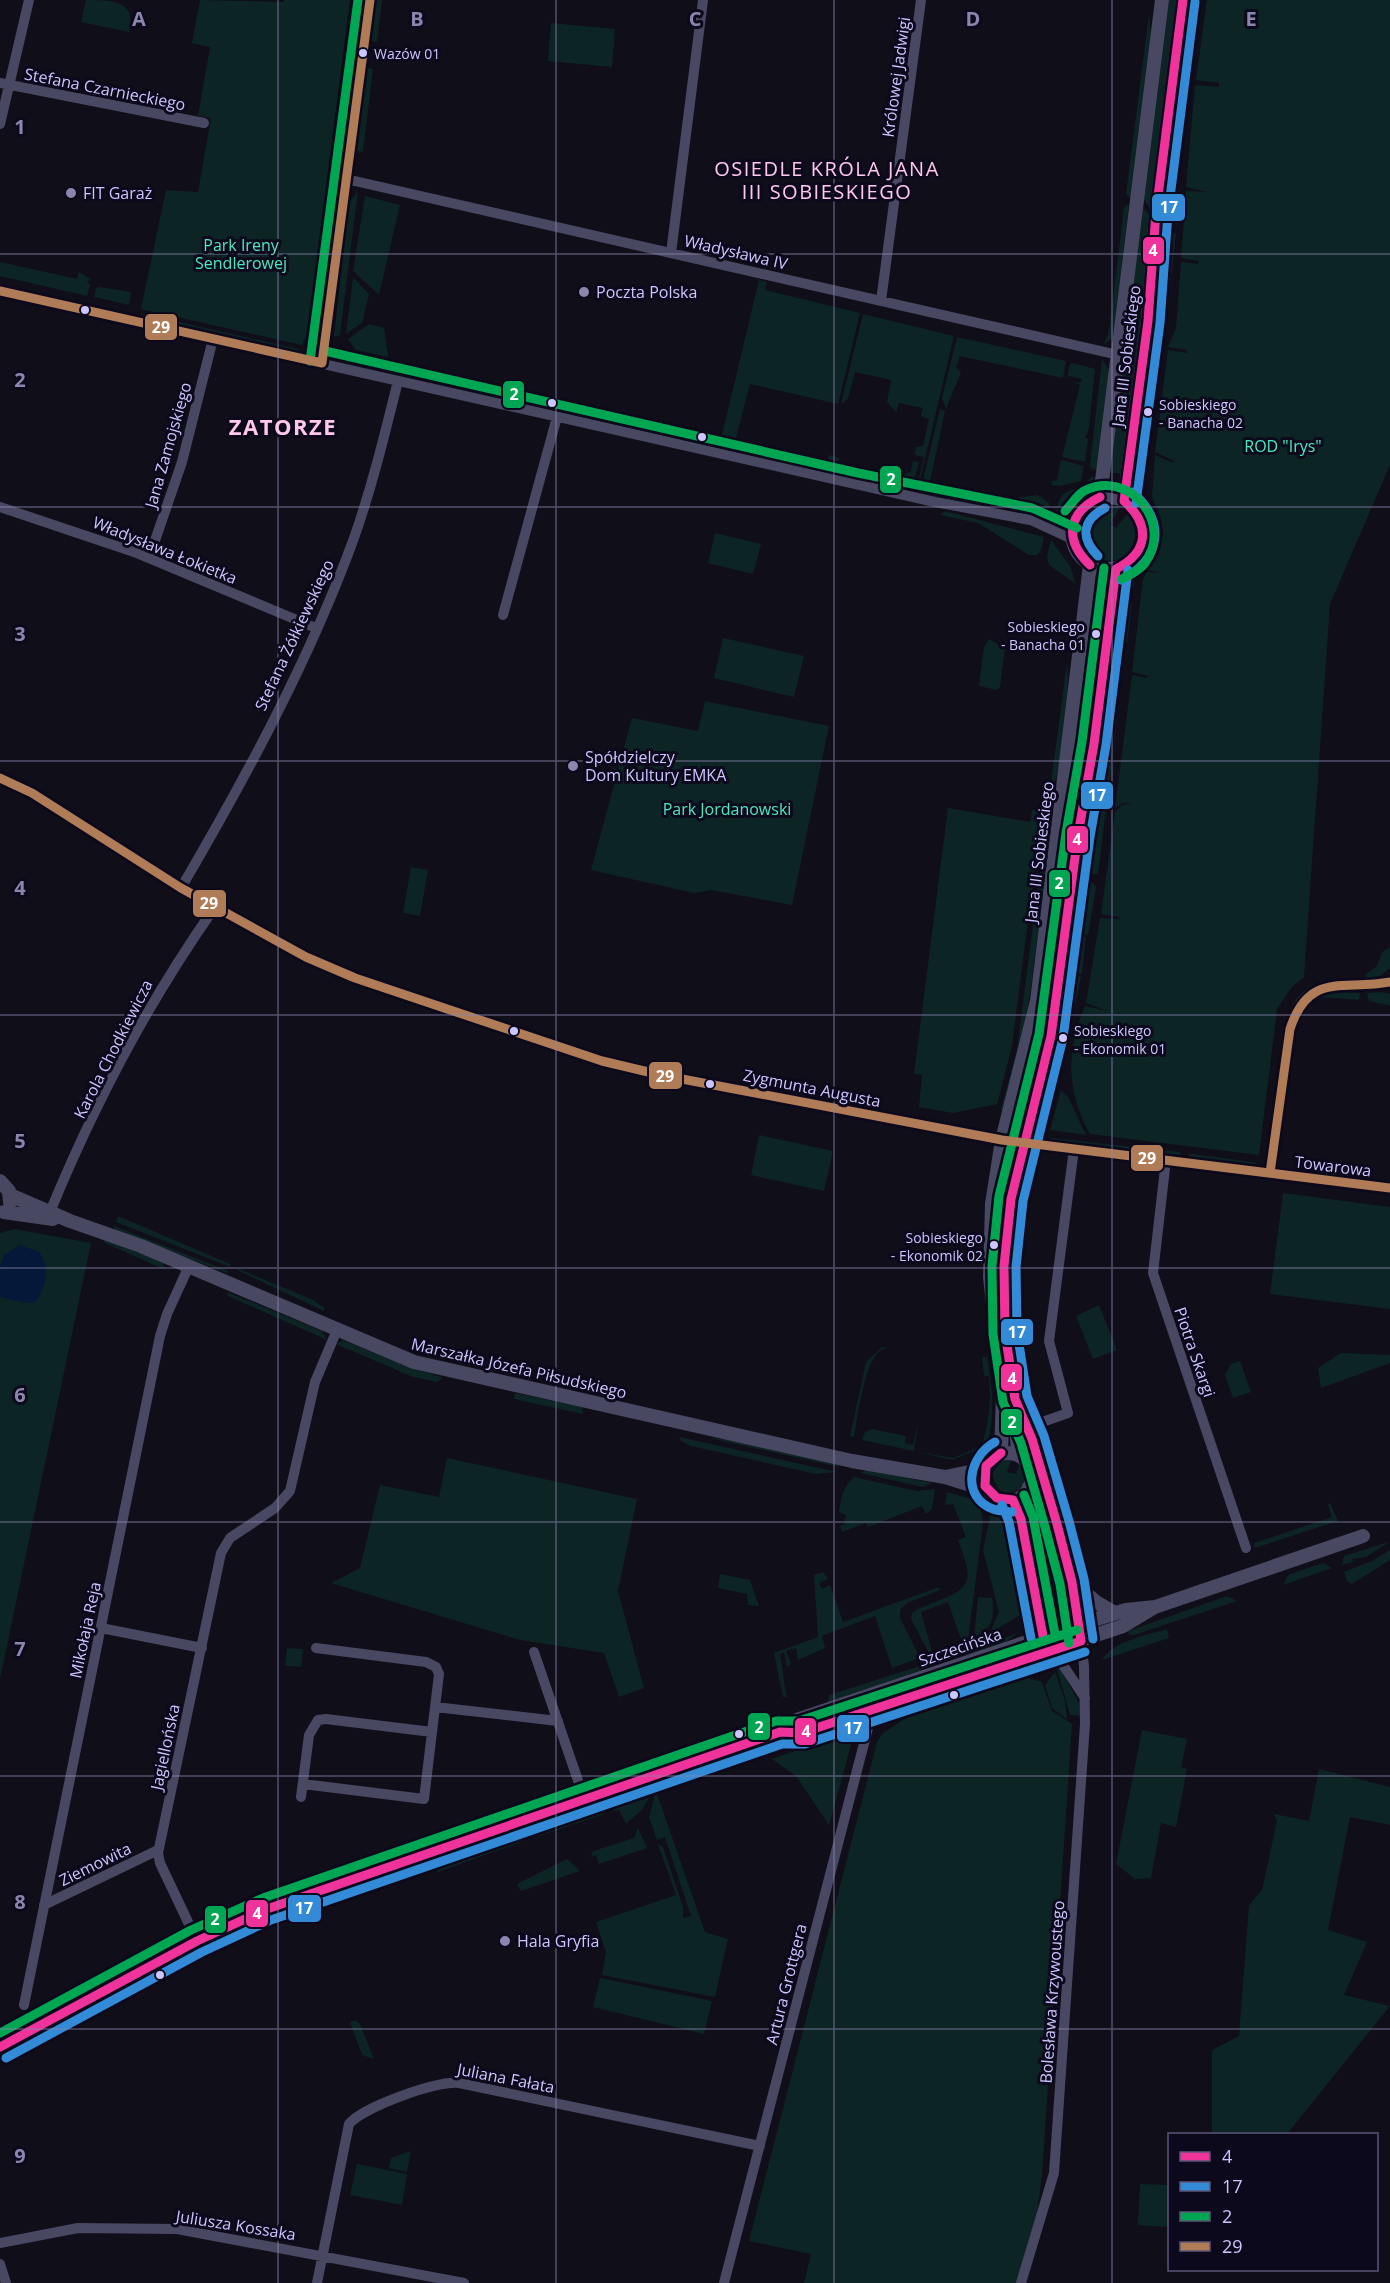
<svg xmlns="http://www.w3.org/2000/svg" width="1390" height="2283" viewBox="0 0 1390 2283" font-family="'Open Sans',sans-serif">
<rect width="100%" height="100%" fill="#100e18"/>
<path fill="#0d2425" d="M86 0C112 0 137 0 129 32L81 22Z
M200 0 284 2V0H350L307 333 302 345 141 309 166 190 198 192 211 118 198 116 210 47 192 43Z
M376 0H382L377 42 370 41Z
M1169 0H1176L1150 207 1144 200Z
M1189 0H1198L1180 130 1176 205 1172 210 1163 209Z
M1207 0H1390V465L1330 604 1304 977 1291 988 1277 1009 1259 1155 1090 1134C1066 1092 1066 1050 1085 1006L1108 1011 1086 1003 1100 918 1119 919V917L1101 914 1115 812 1122 805 1133 803H1123L1115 808 1132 675 1147 678 1148 676 1132 672 1143 579 1147 572 1161 573 1148 570 1159 555 1163 534 1161 518 1152 497 1155 455 1173 463 1174 461 1155 452 1168 350 1187 353V350L1168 347 1176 328 1181 262 1198 264V261L1181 258 1186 191 1207 192 1186 187 1195 85 1219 87V83L1196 80Z
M1149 14 1151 36 1131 199 1126 194Z
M551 23 615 29 612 67 548 61Z
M366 68 373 69 363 152 356 151Z
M334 155 343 156 335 222 326 225Z
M358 191 340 335 334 337 349 202Z
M365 196 400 205 379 295 353 271Z
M1129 204 1113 338 1104 344 1109 331 1124 207Z
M1143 208 1150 215 1142 315 1122 474 1109 472Z
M1168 232 1176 233 1166 324 1161 323Z
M0 262 77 279 79 272 91 279 87 281 90 285 87 296 0 276Z
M353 277 369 294 362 323 346 334Z
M759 280 767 282 765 290 860 313 838 404 750 384 735 442 721 439Z
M99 287 131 292 129 305 94 297 96 288Z
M140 313 298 349V351L146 317Z
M863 314 954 336 919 484 903 480 904 475 911 471 913 461 919 462 915 477 919 478 924 457 915 455 916 447 923 446 929 419 921 416 923 408 899 403 896 412 887 402 891 380 855 372 848 399 841 404Z
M369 324 384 328 388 357 356 350 348 339Z
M1159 325 1166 327 1159 348 1153 393 1149 395C1149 372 1145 344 1159 325Z
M957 337 1066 361 1063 378 960 356 956 368 961 372 946 409 942 398Z
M1102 359 1110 372 1097 470 1091 469 1090 465Z
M1073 363 1095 369 1089 428 1085 438 1088 439 1085 462 1062 457 1080 385 1072 381 1081 383 1082 379 1069 376 1067 378 1070 364Z
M940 409 945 411 929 486 922 484Z
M1145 429 1148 432 1142 474 1134 475Z
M829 455 839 458V462L892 476 827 463Z
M1061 460 1084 466 1081 481 1060 486 1052 485 1051 481 1057 480Z
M1091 477 1097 478C1091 495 1074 511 1056 514 1061 480 1074 499 1091 477Z
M1134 483 1141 486 1144 500 1153 522 1154 540 1150 554 1136 573 1133 590 1120 589C1127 574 1142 565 1148 550 1160 523 1135 507 1134 483Z
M942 493 981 502 1038 495 1049 503V514L948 499Z
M1105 505 1120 508 1110 524 1116 528 1127 514C1134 523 1138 533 1133 544 1111 592 1045 524 1105 505Z
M945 511 1044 537 1041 550 1037 555H1029L978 523 940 515Z
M715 533 761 544 753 574 708 563Z
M1051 540 1070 566 1076 584 1049 565 1047 557Z
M1093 598 1106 600 1088 741 1067 873 1060 864Z
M1118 601 1132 604 1127 643 1114 638Z
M723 638 804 656 794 697 714 678Z
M989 639 1005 648 1000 687 997 690 979 686 984 647Z
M1067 662C1070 685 1065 775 1050 790Z
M705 701 829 726 792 905 711 890 694 893 591 870 632 718 698 731Z
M1112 719H1117L1098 874H1079L1103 722Z
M948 808 1030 822 1032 810 1042 812 1012 1046 998 1101 997 1104 953 1113 919 1107 922 1075 914 1074Z
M1047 816 1051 828 1048 861 1041 857Z
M411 867 428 870 420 916 403 913Z
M1042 868H1047L1025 1030 1003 1112 1001 1109 1017 1050 1040 871Z
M1059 871 1066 880 1047 1027 1023 1118 1015 1116 1042 1009Z
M1093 883 1096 887 1088 935 1080 934 1086 884Z
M1079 936 1086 937 1082 974 1075 973Z
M1390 947V968L1380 976 1365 979 1366 974 1377 966 1382 952Z
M1074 975 1081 976 1076 1003 1065 1026 1063 1005 1066 982Z
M1338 992 1360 993 1359 1000 1320 997Z
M1382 992 1390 994V1006L1369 1001 1367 993Z
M1057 1062 1059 1065 1043 1122H1035Z
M1061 1090 1068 1097 1086 1135 1050 1130Z
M759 1135 833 1151 824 1191 751 1175Z
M1051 1138 1180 1152 1181 1156 1050 1140Z
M1189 1154H1193L1259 1163 1247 1165 1188 1157Z
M1002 1172 1009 1173 997 1273 996 1227Z
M1021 1176 1026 1180 1010 1286Z
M1283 1193 1390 1207V1309L1270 1294Z
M118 1216 230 1264V1267L116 1222Z
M114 1226 228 1271 227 1273 115 1230Z
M15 1229 91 1243 0 1679V1233Z
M106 1240 163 1262 164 1266 163 1269 103 1242Z
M239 1269 311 1299 325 1308 324 1311 237 1270Z
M227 1292 322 1331 327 1340 228 1296Z
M1099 1305 1117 1350 1093 1359 1076 1316Z
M343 1340 406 1366 441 1377V1379L437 1382 413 1377 336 1344Z
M882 1347 888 1348C865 1347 858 1418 854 1437L850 1436 866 1362Z
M1341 1353 1390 1355V1363L1321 1388 1318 1368Z
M455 1354 524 1370 523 1375 453 1356Z
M982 1357H987C992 1383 996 1421 986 1446L952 1460 918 1452 953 1458 982 1446C989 1422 991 1401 989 1376H984Z
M1240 1361 1251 1392 1233 1398 1225 1375 1231 1364Z
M515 1393 582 1407 583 1414 514 1399Z
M918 1421 914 1451 862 1440 865 1432 872 1429 906 1436 905 1443 913 1445Z
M679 1437 837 1472 816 1474 691 1446 681 1441Z
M705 1437 730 1440 837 1464 839 1467Z
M447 1458 637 1499 618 1591 644 1688 619 1697 604 1653 520 1640 331 1583 360 1568 380 1485 439 1497Z
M1012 1459 1007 1472 1016 1474 1020 1462 1027 1476 1024 1487 1008 1494 998 1489 992 1474 1001 1461Z
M867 1470 932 1483 923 1487 860 1473Z
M854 1477 917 1491 935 1489 932 1509 926 1514 922 1506 868 1527 866 1523 842 1532 840 1525H844L846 1515 839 1512C841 1498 843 1486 854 1477Z
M947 1492 975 1500 981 1511 983 1523 968 1640 962 1642 948 1602 921 1612 932 1651 954 1644V1647L930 1655 911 1619 912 1613C918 1608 926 1606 933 1603 974 1588 973 1580 958 1540L966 1537 953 1504 945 1505Z
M1030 1498C1052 1527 1062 1562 1067 1599L1048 1605 1033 1516 1027 1501Z
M983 1501 1004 1517 1010 1528 1025 1610V1612L990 1633 999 1612 983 1550 990 1517Z
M1330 1503 1338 1521 1255 1548 1254 1543 1332 1517 1328 1504Z
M1389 1542 1366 1557 1352 1559 1353 1562 1342 1565 1344 1556Z
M1390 1550V1560L1352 1584 1347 1581 1344 1572 1372 1561Z
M1323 1563 1332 1568 1283 1585 1288 1575Z
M823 1572 828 1579 819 1583 822 1589 830 1585 843 1622 939 1587 940 1590 907 1603 900 1610V1618L920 1658 892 1668 875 1616 822 1636 825 1648 798 1660 796 1648 786 1651 791 1664 787 1667 784 1652 780 1654C783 1668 783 1681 787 1697H783L774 1653 818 1637 814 1575Z
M720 1574 750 1580 759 1606 748 1605 747 1594 718 1588Z
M1227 1596 1237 1601 1134 1635H1129L1128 1631Z
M978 1597 992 1598C995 1617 993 1629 974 1637Z
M1167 1629 1169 1638 1102 1660C1113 1641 1147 1635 1167 1629Z
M1018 1633 1004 1643 969 1655 965 1651Z
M287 1648 303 1649 301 1667 285 1666Z
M923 1665 920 1671 828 1703 829 1695Z
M1060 1668 1079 1703 1081 1716 1070 1715 1057 1669Z
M1055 1672 1065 1700 1067 1719 1052 1708 1045 1685Z
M1028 1678 1042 1682 1052 1711 1072 1724 1042 2176 1037 2213 1016 2283H804L811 2254 749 2241 877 1742 882 1734 906 1718Z
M1142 1730 1187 1739 1181 1767 1187 1769 1176 1827 1161 1823 1151 1878 1135 1879 1116 1864Z
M830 1731 828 1735 770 1755 745 1757Z
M832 1738 850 1740 851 1745 829 1825 796 1776 772 1759Z
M665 1753V1758L586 1784 582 1782Z
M1319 1769 1390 1787V1825L1350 1817 1328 1930 1367 1942 1344 1995 1390 2006 1287 2134H1212V2050L1239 2036 1249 1905 1262 1890 1277 1821 1274 1814 1309 1821Z
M572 1785 571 1789 380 1854 377 1852Z
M653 1791 642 1810 626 1824 619 1810 613 1811 615 1804Z
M656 1791 705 1932 728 1939 715 1997 602 1975 606 1952 596 1922 676 1895 658 1844 663 1847 683 1907V1918L691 1916 665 1837 657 1840 649 1817Z
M599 1810 604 1814 539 1836 536 1833 538 1830Z
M638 1828 647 1848 599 1864 596 1855 591 1857 593 1851 634 1838Z
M523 1836 524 1841 438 1872 436 1866Z
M567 1859 580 1871 521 1891 517 1884Z
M95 1977 96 1981 0 2031V2028Z
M600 1978 712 2001 704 2034 593 2007Z
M355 2020 360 2024 374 2059 362 2055 350 2022Z
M411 2151 407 2172 389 2168 391 2158Z
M357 2164 407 2174 402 2205 350 2195Z
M1140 2184 1169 2185V2227L1138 2225Z"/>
<path fill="#051839" d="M20 1245 39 1252C50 1266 47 1289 35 1302L26 1303 0 1297V1267L4 1255Z"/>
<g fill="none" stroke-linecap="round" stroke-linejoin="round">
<path stroke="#494863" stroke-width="10" d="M0 83 204 123
M0 124 29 0
M346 179 1118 355
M671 253 703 0
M0 291 935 502 1030 520 1074 519
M881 301 921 0
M322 363 370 0
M0 507 134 552 316 628
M1033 521 1072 539
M149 558 182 462 213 339
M503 615 557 417
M0 778 32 793 181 888 306 957 355 978 602 1061 661 1075 1002 1140 1390 1188
M181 888C246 777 310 659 354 538 372 487 385 433 398 381
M1166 1160 1153 1273 1246 1548
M1270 1173 1290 1029C1303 967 1348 994 1390 982
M50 1212C94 1105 148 1002 215 907
M1028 1427 1068 1413 1049 1341 1074 1149
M101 1628 202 1648
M1053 1650 1085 1698
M534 1652 584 1798
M435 1707 558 1721
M303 1784 424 1799 439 1674 436 1667 426 1662 316 1648
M301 1797 309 1735 318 1720 326 1719 432 1732
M44 1905 158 1850
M197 1941 160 1863 158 1853 221 1553 230 1538 275 1508 290 1491 315 1382 337 1330
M24 2005 160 1336 167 1314 189 1266
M0 2243 78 2228 177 2229 464 2283
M0 2264 6 2283
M317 2283 349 2124C363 2107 438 2080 459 2083L760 2146
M724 2283 874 1705
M1021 2283 1054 2173 1085 1724 1084 1666 1081 1641"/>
<path stroke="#494863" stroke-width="14" d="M1072 533a36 36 0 1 1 72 0a36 36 0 1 1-72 0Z
M1100 497 1162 0
M1124 501 1148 321 1156 212 1183 0
M0 1181 9 1191 10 1202
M10 1195 70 1221 141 1246 414 1362 852 1461 945 1477 987 1490
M4 1212 53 1219
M1018 1406C1042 1461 1060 1524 1072 1583 1075 1600 1075 1617 1079 1633
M1001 1453 1003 1395 990 1277 992 1204 1002 1140 1037 1001 1090 565
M984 1477a24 24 0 1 1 48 0a24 24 0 1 1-48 0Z
M1018 1455 1015 1399 1003 1300 1008 1228 1023 1143 1051 1036 1078 835 1094 744 1116 569
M945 1477 984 1469
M1029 1487 1052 1518
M1013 1500 1021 1519 1040 1622 1048 1643
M1072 1582 1096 1602 1115 1613
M780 1732 801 1733 1123 1626 1153 1608
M0 2047 197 1941 267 1909 780 1732 797 1720 1077 1625 1126 1610 1155 1607 1363 1536"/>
<g stroke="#0d091d" stroke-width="14">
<path id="bus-1" d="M1124 501 1148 321 1156 212 1183 0
M1090 565C1064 540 1067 513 1100 497
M1116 569C1149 552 1151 525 1124 501
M1001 1453 986 1466 985 1486 997 1498 1013 1500
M1013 1500 1021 1519 1043 1636
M1081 1641 1072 1582 1057 1524 1032 1439 1015 1399 1005 1332 1004 1266 1011 1199 1051 1036 1078 835 1094 744 1116 569
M0 2047 197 1941 267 1909 780 1732 801 1733 1081 1641"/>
</g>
<g stroke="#0d091d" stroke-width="14">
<path id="bus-2" d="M1136 503 1160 323 1168 213 1195 2
M1098 556C1080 538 1082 520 1105 508
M1121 580C1162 559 1166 521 1132 492
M995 1442C968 1457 961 1497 993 1509 998 1511 1006 1511 1012 1512
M1002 1505 1009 1522 1031 1638
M1093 1639 1084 1579 1069 1521 1044 1436 1027 1396 1017 1331 1016 1267 1023 1201 1063 1038 1090 837 1106 745 1128 570
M6 2058 202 1952 271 1920 782 1744H805L1085 1652"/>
</g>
<g stroke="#0d091d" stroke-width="14">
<path id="bus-3" d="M325 351 858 473 1032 508 1077 528
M310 361 358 0
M1065 511C1071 505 1077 495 1084 491 1129 468 1174 523 1145 563 1140 570 1130 575 1122 579
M1024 1495 1033 1517 1055 1634
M1069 1643 1060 1584 1045 1527 1021 1443 1003 1402 993 1334 992 1266 999 1196 1039 1034 1066 833 1082 742 1104 568
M0 2033 191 1930 263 1898 776 1721H799L1077 1630"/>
</g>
<g stroke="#0d091d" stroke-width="14">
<path id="bus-4" d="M0 291 322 363
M322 363 370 0
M0 778 32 793 181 888 306 957 355 978 602 1061 661 1075 1002 1140 1390 1188
M1270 1173 1290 1029C1309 971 1342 991 1390 982"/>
</g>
<use href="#bus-1" stroke="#ef339a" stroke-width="9"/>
<use href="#bus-2" stroke="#338bd7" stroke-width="9"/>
<use href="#bus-3" stroke="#00a651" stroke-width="9"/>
<use href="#bus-4" stroke="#b07c57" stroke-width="9"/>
</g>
<path fill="none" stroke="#8a86ae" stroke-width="1.5" stroke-opacity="0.55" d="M278 0V2283M556 0V2283M834 0V2283M1112 0V2283M0 254H1390M0 507H1390M0 761H1390M0 1015H1390M0 1268H1390M0 1522H1390M0 1776H1390M0 2029H1390"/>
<g fill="#ccc6ff" stroke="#0d091d" stroke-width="2">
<circle cx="363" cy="53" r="5"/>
<circle cx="85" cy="310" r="5"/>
<circle cx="552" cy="403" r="5"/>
<circle cx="1148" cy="412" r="5"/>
<circle cx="702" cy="437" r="5"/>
<circle cx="1096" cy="634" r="5"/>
<circle cx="514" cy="1031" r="5"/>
<circle cx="1063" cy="1038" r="5"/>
<circle cx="710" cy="1084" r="5"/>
<circle cx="994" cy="1245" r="5"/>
<circle cx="954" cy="1695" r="5"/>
<circle cx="739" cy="1734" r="5"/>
<circle cx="160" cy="1975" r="5"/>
</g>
<g fill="#8a86ae" stroke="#0d091d" stroke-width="2">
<circle cx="71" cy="193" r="6"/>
<circle cx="584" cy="292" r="6"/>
<circle cx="573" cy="766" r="6"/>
<circle cx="505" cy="1941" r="6"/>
</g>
<g text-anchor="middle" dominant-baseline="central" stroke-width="6" stroke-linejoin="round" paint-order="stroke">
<g font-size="14" fill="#ccc6ff" stroke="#0d091d" text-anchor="start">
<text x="374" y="53">Wazów 01</text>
<text x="1159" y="404">Sobieskiego<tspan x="1159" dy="18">- Banacha 02</tspan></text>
<text x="1085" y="626" text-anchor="end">Sobieskiego<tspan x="1085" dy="18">- Banacha 01</tspan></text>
<text x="1074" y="1030">Sobieskiego<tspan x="1074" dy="18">- Ekonomik 01</tspan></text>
<text x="983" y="1237" text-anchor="end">Sobieskiego<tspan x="983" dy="18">- Ekonomik 02</tspan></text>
</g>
<g font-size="16" fill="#ccc6ff" stroke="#0d091d">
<text transform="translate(896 77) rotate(-82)">Królowej Jadwigi</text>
<text transform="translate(105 89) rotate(11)">Stefana Czarnieckiego</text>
<text transform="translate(736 252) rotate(13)">Władysława IV</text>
<text transform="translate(1126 356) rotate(-83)">Jana III Sobieskiego</text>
<text transform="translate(168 445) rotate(-74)">Jana Zamojskiego</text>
<text transform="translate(165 550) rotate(22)">Władysława Łokietka</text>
<text transform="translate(294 635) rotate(-65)">Stefana Żółkiewskiego</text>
<text transform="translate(1039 852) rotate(-83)">Jana III Sobieskiego</text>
<text transform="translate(113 1049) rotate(-63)">Karola Chodkiewicza</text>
<text transform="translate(812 1088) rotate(11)">Zygmunta Augusta</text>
<text transform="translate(1333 1166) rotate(7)">Towarowa</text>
<text transform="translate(1195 1352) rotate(71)">Piotra Skargi</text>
<text transform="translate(519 1368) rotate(13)">Marszałka Józefa Piłsudskiego</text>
<text transform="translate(85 1630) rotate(-78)">Mikołaja Reja</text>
<text transform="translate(960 1647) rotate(-19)">Szczecińska</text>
<text transform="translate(165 1747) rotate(-78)">Jagiellońska</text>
<text transform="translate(95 1864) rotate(-26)">Ziemowita</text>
<text transform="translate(786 1984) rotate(-76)">Artura Grottgera</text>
<text transform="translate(1052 1992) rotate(-86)">Bolesława Krzywoustego</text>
<text transform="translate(506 2078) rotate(11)">Juliana Fałata</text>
<text transform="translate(236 2225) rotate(9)">Juliusza Kossaka</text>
</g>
<g font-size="16" fill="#ccc6ff" stroke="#0d091d" text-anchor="start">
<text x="83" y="193">FIT Garaż</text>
<text x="596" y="292">Poczta Polska</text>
<text x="585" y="757">Spółdzielczy<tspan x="585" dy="18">Dom Kultury EMKA</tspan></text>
<text x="517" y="1941">Hala Gryfia</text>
</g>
<g font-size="16" fill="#46ebc1" stroke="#0d091d">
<text x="241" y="245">Park Ireny<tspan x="241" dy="18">Sendlerowej</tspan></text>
<text x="1283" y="446">ROD "Irys"</text>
<text x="727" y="809">Park Jordanowski</text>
</g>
<g font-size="20" letter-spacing="1.5" fill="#ffc8eb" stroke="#0d091d">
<text x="827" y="168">OSIEDLE KRÓLA JANA<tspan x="827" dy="23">III SOBIESKIEGO</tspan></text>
</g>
<g font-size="22" font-weight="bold" letter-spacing="1.5" fill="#ffc8eb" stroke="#0d091d">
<text x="283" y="426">ZATORZE</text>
</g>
</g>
<g font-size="20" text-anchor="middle" font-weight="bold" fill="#8a86ae" stroke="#0d091d" stroke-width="6" stroke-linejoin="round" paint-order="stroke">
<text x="139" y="26">A</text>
<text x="417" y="26">B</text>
<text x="695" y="26">C</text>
<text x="973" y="26">D</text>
<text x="1251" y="26">E</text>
<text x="20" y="134">1</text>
<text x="20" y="387">2</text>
<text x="20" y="641">3</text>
<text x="20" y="895">4</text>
<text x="20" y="1148">5</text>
<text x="20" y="1402">6</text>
<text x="20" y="1656">7</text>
<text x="20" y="1909">8</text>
<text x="20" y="2163">9</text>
</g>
<g stroke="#0d091d" stroke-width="2">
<rect x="1151" y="193" width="35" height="29" rx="6" fill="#338bd7"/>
<rect x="1142" y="236" width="23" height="29" rx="6" fill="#ef339a"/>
<rect x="144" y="313" width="34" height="28" rx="6" fill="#b07c57"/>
<rect x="502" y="380" width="23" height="29" rx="6" fill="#00a651"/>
<rect x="879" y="465" width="23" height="29" rx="6" fill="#00a651"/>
<rect x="1080" y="781" width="34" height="29" rx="6" fill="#338bd7"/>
<rect x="1066" y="825" width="23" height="29" rx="6" fill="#ef339a"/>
<rect x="1048" y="869" width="23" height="29" rx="6" fill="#00a651"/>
<rect x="192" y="889" width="35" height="29" rx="6" fill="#b07c57"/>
<rect x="648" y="1061" width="35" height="29" rx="6" fill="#b07c57"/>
<rect x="1130" y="1144" width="34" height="28" rx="6" fill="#b07c57"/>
<rect x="1000" y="1318" width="34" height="28" rx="6" fill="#338bd7"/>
<rect x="1000" y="1363" width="23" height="29" rx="6" fill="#ef339a"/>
<rect x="1000" y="1408" width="23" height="28" rx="6" fill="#00a651"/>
<rect x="747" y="1712" width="24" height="29" rx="6" fill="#00a651"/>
<rect x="836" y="1714" width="34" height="29" rx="6" fill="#338bd7"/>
<rect x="794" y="1717" width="23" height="29" rx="6" fill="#ef339a"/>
<rect x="287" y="1894" width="35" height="29" rx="6" fill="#338bd7"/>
<rect x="245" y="1899" width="24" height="29" rx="6" fill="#ef339a"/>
<rect x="204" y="1905" width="23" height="29" rx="6" fill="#00a651"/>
</g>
<g font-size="16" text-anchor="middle" font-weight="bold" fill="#fff">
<text x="1169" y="213">17</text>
<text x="1153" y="256">4</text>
<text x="161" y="333">29</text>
<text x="514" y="400">2</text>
<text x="891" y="485">2</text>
<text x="1097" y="801">17</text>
<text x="1077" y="845">4</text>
<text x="1059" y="889">2</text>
<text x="209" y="909">29</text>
<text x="665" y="1082">29</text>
<text x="1147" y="1164">29</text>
<text x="1017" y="1338">17</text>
<text x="1012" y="1384">4</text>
<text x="1012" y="1428">2</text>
<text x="759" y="1733">2</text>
<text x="853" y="1734">17</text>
<text x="806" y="1737">4</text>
<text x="304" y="1914">17</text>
<text x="257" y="1919">4</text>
<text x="215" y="1925">2</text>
</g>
<rect x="1168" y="2133" width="210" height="138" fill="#0d091d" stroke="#595577" stroke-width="1.5"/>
<rect x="1180" y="2152" width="30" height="9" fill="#ef339a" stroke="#595577" stroke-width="1.5"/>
<text x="1222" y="2163" font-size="18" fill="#ccc6ff">4</text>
<rect x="1180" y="2182" width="30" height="9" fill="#338bd7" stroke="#595577" stroke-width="1.5"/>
<text x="1222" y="2193" font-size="18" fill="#ccc6ff">17</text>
<rect x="1180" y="2212" width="30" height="9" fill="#00a651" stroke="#595577" stroke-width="1.5"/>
<text x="1222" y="2223" font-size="18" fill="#ccc6ff">2</text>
<rect x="1180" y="2242" width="30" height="9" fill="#b07c57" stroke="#595577" stroke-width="1.5"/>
<text x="1222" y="2253" font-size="18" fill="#ccc6ff">29</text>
</svg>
